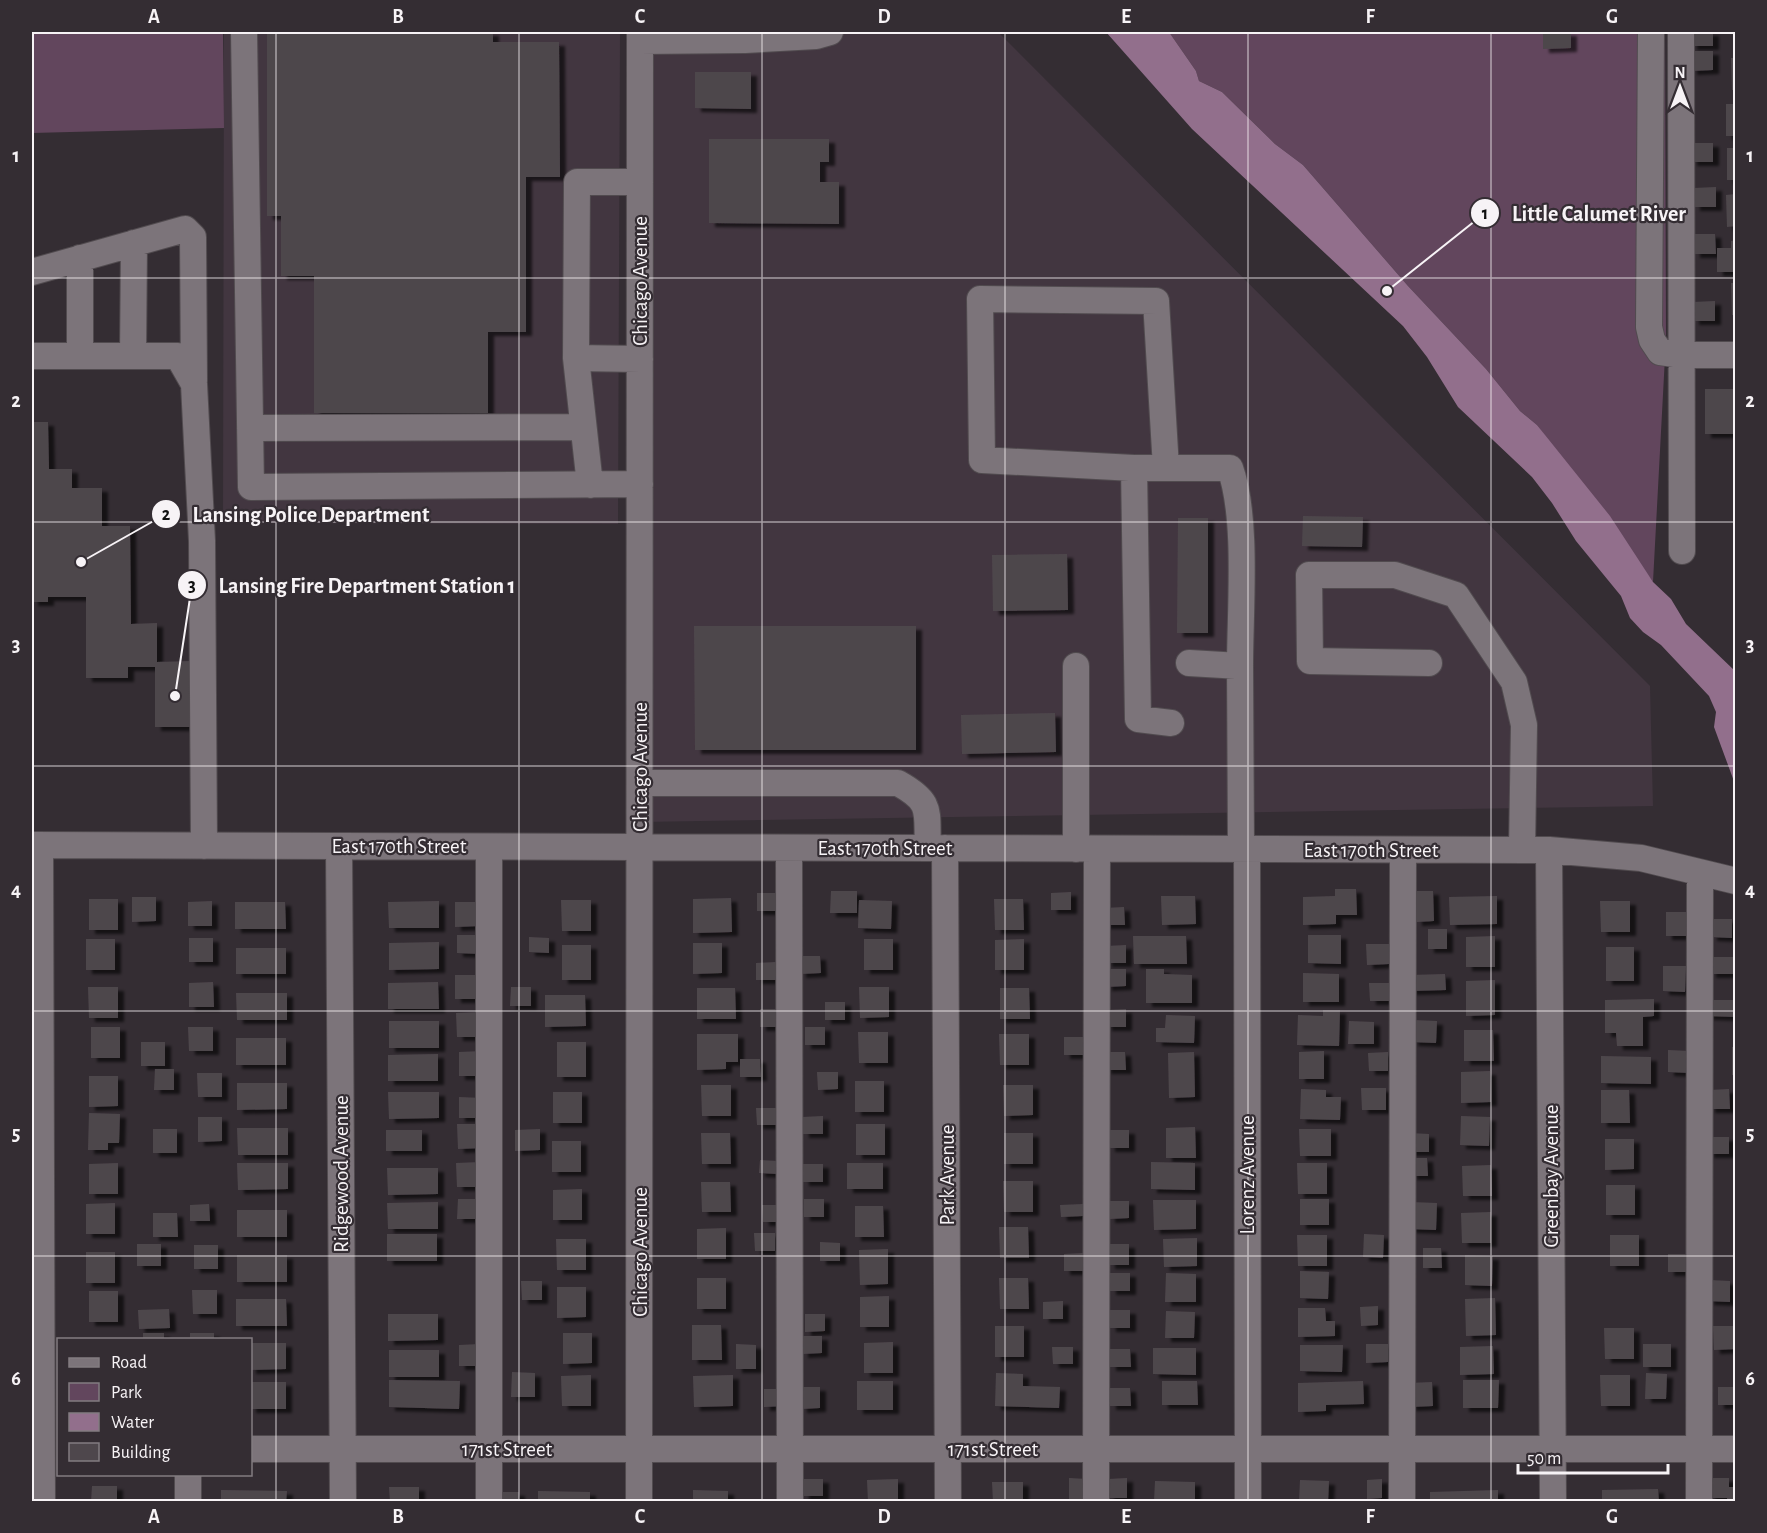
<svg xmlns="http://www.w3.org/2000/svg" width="1767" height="1533" viewBox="0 0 1767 1533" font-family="'Alegreya Sans',sans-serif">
<defs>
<filter id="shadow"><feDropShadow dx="6" dy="4" stdDeviation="1.5" flood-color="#0009"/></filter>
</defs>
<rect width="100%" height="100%" fill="#342d33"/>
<path fill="#423640" d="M224 32H620L618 524 223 523Z
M640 32H998L1650 686 1653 806 640 822Z"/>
<path fill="#62465d" d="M32 32H223L224 128 32 133Z
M1169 32H1665L1666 338 1653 582 1537 425 1520 411 1486 369 1408 286 1303 165 1275 144 1222 92 1199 81 1196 71Z"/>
<path fill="#926f8c" d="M1106 32H1169L1196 71 1199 81 1222 92 1275 144 1303 165 1408 286 1486 369 1520 411 1537 425 1610 516 1653 582 1671 599 1686 624 1735 671V784L1714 727 1716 712 1709 696 1661 645 1643 632 1630 618 1621 596 1576 541 1552 503 1532 477 1458 407 1427 357 1403 326 1192 129Z"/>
<path fill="#4e474c" filter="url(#shadow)" d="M267 32H493V42H559L560 177H526V332H488V413H314V276H281V216H267Z
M1543 32H1571V48L1543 49Z
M1691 32H1713V46H1691Z
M1691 51H1713V70L1691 71Z
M1731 58H1736V90H1732Z
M695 72H751V109L695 108Z
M1726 104H1736V136H1726Z
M709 139H829V162H820V182H839V224L709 223Z
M1691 143H1713V162H1691Z
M1727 148H1736V180H1727Z
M1716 187V207H1694V188Z
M1736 194V226L1727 227 1726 195Z
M1694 234H1715L1716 254H1694Z
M1736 240V272H1717V248H1731V241Z
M1731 283H1736V315H1732Z
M1715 301V321H1693V302Z
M1705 389H1736V434H1705Z
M32 422H48L49 469H72V488H102V526H130L131 624 157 623V662L191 661V727H155V667H128V678H86V597H48V602H32Z
M1303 516 1363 517 1362 547 1302 546Z
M1178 518H1208V633H1177Z
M1067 554 1068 610 993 611 992 555Z
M694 626H916V750H695Z
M1055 713 1056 752 962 754 961 715Z
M1335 889H1356L1357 915H1336V924L1303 925V897L1335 896Z
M831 891H857V913H830Z
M1416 891H1433L1434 921 1416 922Z
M1071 892V910H1051V893Z
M757 893H777V911H757Z
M1161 896H1195L1196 924 1162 925Z
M1497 896V924L1450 925 1449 897Z
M132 897H156V921L132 922Z
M731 898 732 932 693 933V899Z
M89 899H118V930H89Z
M994 899H1023L1024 930H995Z
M561 900H591V931H562Z
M859 900 892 901 891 929 858 928Z
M212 901V926H188V902Z
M439 901V928H389L388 902Z
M1600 901H1630V932H1601Z
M235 902H285L286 929H235Z
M455 902H479L480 926 455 927Z
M1124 907 1125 925H1104V908Z
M1666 912H1689V936H1666Z
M1711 919H1732V938L1711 937Z
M1428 929H1447V949H1428Z
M457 935H482L481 954 457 953Z
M1308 935H1341V964L1308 963Z
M1133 936H1186L1187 964H1134Z
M1495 936V967H1466V937Z
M529 937 549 938V953L529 952Z
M189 938H213V962H189Z
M86 939H115V970H86Z
M864 939H893V970H864Z
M1024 939V970H995V940Z
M439 942V969L389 970V943Z
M693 943H722V973L693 974Z
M1366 944H1389V964L1367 965Z
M562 945H591V980H562Z
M1126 945V963H1106V946Z
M1606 947H1634V981H1606Z
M236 948H286V974H236Z
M800 956H820L821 973 800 974Z
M1710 957H1736V974H1710Z
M776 962V980H756V963Z
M1663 966H1686L1685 992 1663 991Z
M1106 969H1126V986L1106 987Z
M1146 969H1164V974L1192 975V1003H1146Z
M1303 973 1339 974V1002H1303Z
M1445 974 1446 990 1410 991V975Z
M455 975H479L480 999H455Z
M1495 980V1015L1466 1016V981Z
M213 982 214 1007H189V983Z
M438 982 439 1009H388V983Z
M1369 983H1389V1001H1370Z
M88 987H118V1018H89Z
M511 987H531V1006H510Z
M859 987H889V1017L860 1018Z
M697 988H735L736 1019H697Z
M1000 988H1029L1030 1019H1000Z
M236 993H287V1020H237Z
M545 995H585L586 1026 545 1027Z
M1654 999V1016L1643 1017V1046H1617L1616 1033H1605V1000Z
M1708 1000H1736V1017L1707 1016Z
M825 1002H845V1020H825Z
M760 1009H780V1027H760Z
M1126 1009V1027H1106L1105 1010Z
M1323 1010H1340L1339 1046 1297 1045 1298 1015 1323 1016Z
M481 1012V1037H457L456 1013Z
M1166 1015 1195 1016 1194 1043 1156 1042V1028H1165Z
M1413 1020 1437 1021 1436 1043 1412 1042Z
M389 1021H439V1048H389Z
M1349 1021 1374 1022V1044H1348Z
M91 1027H120V1058H91Z
M188 1027H213V1051H189Z
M805 1027H825V1045H805Z
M1464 1030H1493L1494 1061H1464Z
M858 1032H888V1063H859Z
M697 1034H738V1062H726V1069L697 1070Z
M999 1034H1029V1065H1000Z
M1064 1037H1084L1085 1055H1064Z
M236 1038H286V1065H236Z
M141 1042H165V1066H141Z
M557 1042H586V1077H557Z
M1732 1047H1736V1075H1732Z
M1668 1050 1690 1051V1073L1668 1072Z
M483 1051 484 1076H459V1052Z
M1324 1051V1079H1299V1052Z
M1105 1052H1125L1126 1070H1105Z
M1194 1052 1195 1097 1169 1098 1168 1053Z
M1388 1052V1071H1369L1368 1053Z
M438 1054V1081H388V1055Z
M1601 1056 1651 1057V1084L1601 1083Z
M740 1059H760L761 1077H740Z
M155 1069H174V1090H154Z
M1490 1071 1491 1102 1461 1103V1072Z
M817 1072H838V1089L818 1090Z
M197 1073H222V1097H198Z
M89 1076H118V1106L89 1107Z
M855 1081H884V1112H855Z
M237 1083H287V1109L237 1110Z
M701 1085H731V1116H702Z
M1003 1085H1033V1115L1004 1116Z
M1361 1088H1386V1110H1362Z
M1301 1089 1326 1090V1097H1341L1340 1120 1300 1119Z
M1729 1089 1730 1109H1709V1090Z
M1601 1090H1629L1630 1123H1601Z
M388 1092H439V1118L389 1119Z
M553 1092H582V1123H553Z
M459 1097 482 1098V1118H459Z
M756 1108H776L777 1125H757Z
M89 1113 120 1114 119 1143H108V1150H88Z
M823 1116V1134H803L802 1117Z
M1461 1116 1490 1117 1489 1146 1460 1145Z
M198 1117H222V1141L198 1142Z
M457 1124H482V1148L458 1149Z
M856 1124H885V1155H856Z
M1195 1127 1196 1158H1166V1128Z
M237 1128H288V1155H238Z
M153 1129H177V1153H153Z
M540 1129V1150L515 1151V1130Z
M1299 1129H1331V1156H1300Z
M386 1130H422V1151H386Z
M1109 1130H1129V1148H1109Z
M701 1133H730L731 1164H702Z
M1004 1133H1033V1164H1004Z
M1409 1133 1429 1134V1152H1408Z
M1708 1137H1729V1154H1708Z
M1605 1139H1634V1169L1605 1170Z
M552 1141H581V1172H552Z
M1410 1158H1427L1428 1176H1411Z
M760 1160 778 1161V1174L759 1173Z
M481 1162V1187H457L456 1163Z
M1151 1162 1195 1163V1190L1151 1189Z
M118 1163V1194H89V1164Z
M237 1163H288V1189L238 1190Z
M847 1163H883V1189H847Z
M1297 1163H1327V1194H1298Z
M802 1164H823V1182H803Z
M1491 1165 1492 1196H1463L1462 1166Z
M387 1168H438V1194L388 1195Z
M1003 1181H1033V1212H1004Z
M701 1182H730L731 1212H702Z
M1606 1185H1635V1215H1606Z
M582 1189V1220H553V1190Z
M458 1199H480V1219H457Z
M804 1199H824V1217H804Z
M1300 1199H1329V1225H1300Z
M1153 1200H1196V1229L1154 1230Z
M1109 1201H1129V1218L1109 1219Z
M438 1202V1229H388L387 1203Z
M1410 1202 1437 1203 1436 1230 1410 1229Z
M115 1203V1234H86V1204Z
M209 1204 210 1221H190V1205Z
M1083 1204V1216L1061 1217 1060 1205Z
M762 1205H782V1222H763Z
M855 1206H883L884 1237H855Z
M237 1210H287V1237H237Z
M1491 1212V1243H1462L1461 1213Z
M153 1213H177L178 1237H153Z
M999 1227H1028L1029 1258H1000Z
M726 1228V1259H697V1229Z
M754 1233H775V1251H755Z
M387 1234H437V1261H387Z
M1364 1234 1384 1235 1383 1258 1363 1257Z
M1297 1235H1327V1266H1298Z
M1610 1235H1639V1266H1610Z
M1197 1238V1266L1164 1267 1163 1239Z
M556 1239H586V1270H557Z
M820 1242 840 1243V1261H820Z
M137 1244H161V1266H137Z
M1109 1244H1129V1265H1109Z
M194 1245H218V1269H194Z
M1423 1248H1441L1442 1268H1423Z
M888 1249V1284L860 1285 859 1250Z
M86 1252H115V1283H86Z
M1084 1253V1271H1064V1254Z
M1668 1254H1688V1272H1668Z
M237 1255H287V1282H237Z
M1465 1255 1493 1256 1492 1286 1465 1285Z
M1300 1271 1329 1272 1328 1299 1300 1298Z
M1110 1273H1130V1291H1110Z
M1166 1273 1196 1274V1302H1165Z
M697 1278H726V1309H697Z
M999 1278H1028L1029 1309H1000Z
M1709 1280 1730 1281V1302L1708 1301Z
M521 1281H542V1300H522Z
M557 1287H586V1317L557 1318Z
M192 1290H217V1314H193Z
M89 1291H118V1322H89Z
M889 1296V1327H860V1297Z
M1495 1298 1496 1335 1466 1336 1465 1299Z
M236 1299H286L287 1326H236Z
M1063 1301V1319H1043V1302Z
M1378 1306V1325L1361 1326 1360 1307Z
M1298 1308H1325L1326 1321H1335V1336L1298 1337Z
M169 1309 170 1328 139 1329 138 1310Z
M1109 1310H1130V1328H1110Z
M1166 1311 1195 1312 1194 1338H1165Z
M388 1314H438V1340L388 1341Z
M805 1314H825V1331L805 1332Z
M692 1325H721L722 1360H692Z
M995 1326H1024V1357H995Z
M1713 1326H1735L1736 1349 1714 1350Z
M1604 1328H1634V1359H1605Z
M143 1333H164V1340H143Z
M190 1333H214V1340H190Z
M563 1333H592V1363L563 1364Z
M802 1336H822V1353L802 1354Z
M893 1342V1373H864V1343Z
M250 1343H286V1369L250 1370Z
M480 1344 481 1366H459V1345Z
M736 1344 756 1345V1369H736Z
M1366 1344H1388V1362L1366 1363Z
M1643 1344H1671V1367H1643Z
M1300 1345H1343L1342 1372 1300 1371Z
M1493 1346 1494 1374 1460 1375V1347Z
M1052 1347H1073V1364H1053Z
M1153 1348H1196V1375L1153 1374Z
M1110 1349H1130L1131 1367H1110Z
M389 1350H439V1377H389Z
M512 1372 535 1373V1397H511Z
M996 1373 1023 1374V1386L1060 1387 1059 1408 995 1406Z
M1646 1373 1667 1374 1666 1399H1645Z
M591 1375V1406H562L561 1376Z
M733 1375V1406L694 1407 693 1376Z
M1600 1375H1630V1406H1601Z
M389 1380 460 1381 459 1409 389 1407Z
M1463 1380H1499L1498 1408H1463Z
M857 1381H893V1410H857Z
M1162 1381H1197L1198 1405H1162Z
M1363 1381 1364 1404 1326 1405V1411L1298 1412V1383Z
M250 1382H286V1409H250Z
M1432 1382 1433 1406 1410 1407 1409 1383Z
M800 1387H820V1408L801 1409Z
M1718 1387H1736V1405H1718Z
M1110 1388H1130L1131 1406H1110Z
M764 1389H784V1406L764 1407Z
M1069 1478 1087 1479V1499H1069Z
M1127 1478V1498H1108V1479Z
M1709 1478H1729V1487H1736V1502H1727V1498H1709Z
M803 1479H823V1496H803Z
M898 1479V1502H868L867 1480Z
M1382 1479V1498L1367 1499V1480Z
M1300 1480 1329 1481 1328 1502H1299Z
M1155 1481 1195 1482V1502H1154Z
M992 1482H1023V1502H993Z
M92 1486H117V1502H91Z
M389 1487H419V1502H390Z
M1658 1489 1659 1502H1602V1490Z
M221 1490 287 1491 286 1502H221Z
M693 1490 728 1491V1502H693Z
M1498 1490V1502H1430V1492Z
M538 1491 590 1492V1502H538Z
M498 1492H519V1502H498Z"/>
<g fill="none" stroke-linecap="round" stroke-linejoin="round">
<g stroke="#514b4f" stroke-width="28">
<path id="minor" d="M244 32 251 487 640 484
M1651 32 1649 327 1652 340 1660 352 1682 355H1736
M1681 32 1682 551
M640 41 745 40 816 36 830 32
M640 182H577L576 358 640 359
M80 258V356
M32 272 185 229 193 237 194 381
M32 356H178L194 384 202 541 204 846
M133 356 134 243
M576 358 590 485
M250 428 582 427
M1134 468 982 460 980 299 1156 301 1166 468
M1189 663 1240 666 1241 849
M1429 663 1310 661 1309 575H1395L1456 595 1514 682 1524 725 1522 850
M1171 723 1138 719 1134 468H1230C1248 518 1240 610 1240 666
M640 783H898C934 803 926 811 928 848
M32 845 1549 850 1641 858 1736 881
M40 845 42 1502
M339 846 343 1502
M489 847V1502
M789 848 790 1502
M945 848 948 1502
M1076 849V666
M1247 849 1248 1502
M1549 850 1553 1502
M250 1449H1736
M188 1474V1502
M639 1502 640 32
M1096 1502 1097 849
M1402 1502 1403 850
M1699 1502 1700 873"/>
</g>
<use href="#minor" stroke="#7c747a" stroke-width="26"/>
</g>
<path fill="none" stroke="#f7f3f6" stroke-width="1.5" stroke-opacity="0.55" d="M276 32V1502M519 32V1502M762 32V1502M1005 32V1502M1248 32V1502M1491 32V1502M32 278H1736M32 522H1736M32 766H1736M32 1011H1736M32 1256H1736"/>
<g text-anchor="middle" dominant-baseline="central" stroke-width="4.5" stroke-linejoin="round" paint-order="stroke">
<g font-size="21" fill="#f7f3f6" stroke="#342d33">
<text transform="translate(640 281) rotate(-90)">Chicago Avenue</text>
<text transform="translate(640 767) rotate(-90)">Chicago Avenue</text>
<text x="399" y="846">East 170th Street</text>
<text x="885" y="848">East 170th Street</text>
<text x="1371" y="850">East 170th Street</text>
<text transform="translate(341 1174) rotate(-90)">Ridgewood Avenue</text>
<text transform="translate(947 1175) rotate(-90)">Park Avenue</text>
<text transform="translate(1247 1175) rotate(-90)">Lorenz Avenue</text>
<text transform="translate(1551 1176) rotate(-90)">Greenbay Avenue</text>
<text transform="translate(640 1252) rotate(-90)">Chicago Avenue</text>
<text x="507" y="1449">171st Street</text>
<text x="993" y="1449">171st Street</text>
</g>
</g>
<path fill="none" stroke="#f7f3f6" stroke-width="2" d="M1387 291L1485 213M81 562L166 514M175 696L192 585"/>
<g fill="#f7f3f6" stroke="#342d33" stroke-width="2">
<circle cx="1387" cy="291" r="6"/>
<circle cx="81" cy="562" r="6"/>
<circle cx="175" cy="696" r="6"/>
<circle cx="1485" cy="213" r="15"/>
<circle cx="166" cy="514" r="15"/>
<circle cx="192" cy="585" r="15"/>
</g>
<g font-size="18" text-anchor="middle" font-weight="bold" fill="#111">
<text x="1485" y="219">1</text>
<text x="166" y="520">2</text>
<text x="192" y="591">3</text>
</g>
<g font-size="22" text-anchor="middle" font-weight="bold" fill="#f7f3f6" stroke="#342d33" stroke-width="4.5" stroke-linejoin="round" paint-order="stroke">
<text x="1599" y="221">Little Calumet River</text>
<text x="311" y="522">Lansing Police Department</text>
<text x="367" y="593">Lansing Fire Department Station 1</text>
</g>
<rect width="1767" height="1533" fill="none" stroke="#342d33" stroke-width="66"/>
<rect x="57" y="1338" width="195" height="138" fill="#342d33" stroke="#827c81" stroke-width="1.5"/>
<rect x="69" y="1358" width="30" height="9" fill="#7c747a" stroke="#827c81" stroke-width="1.5"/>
<text x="111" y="1368" font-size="18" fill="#f7f3f6">Road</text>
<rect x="69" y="1383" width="30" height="18" fill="#62465d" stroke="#827c81" stroke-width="1.5"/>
<text x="111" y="1398" font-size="18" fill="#f7f3f6">Park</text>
<rect x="69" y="1413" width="30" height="18" fill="#926f8c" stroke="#827c81" stroke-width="1.5"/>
<text x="111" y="1428" font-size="18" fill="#f7f3f6">Water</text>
<rect x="69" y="1443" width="30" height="18" fill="#4e474c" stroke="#827c81" stroke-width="1.5"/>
<text x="111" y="1458" font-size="18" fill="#f7f3f6">Building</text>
<g transform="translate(1680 87)" stroke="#342d33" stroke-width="4.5" paint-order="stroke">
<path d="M0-4.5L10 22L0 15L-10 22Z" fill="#f7f3f6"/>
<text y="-9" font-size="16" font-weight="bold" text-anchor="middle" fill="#f7f3f6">N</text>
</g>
<path d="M1518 1464v9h150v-9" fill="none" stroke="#f7f3f6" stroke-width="3"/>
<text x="1527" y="1464" font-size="18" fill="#f7f3f6" stroke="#342d33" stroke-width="4.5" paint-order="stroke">50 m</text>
<rect x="33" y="33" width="1701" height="1467" fill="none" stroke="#f7f3f6" stroke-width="2"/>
<g font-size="20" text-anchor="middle" font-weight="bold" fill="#f7f3f6">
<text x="154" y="23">A</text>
<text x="398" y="23">B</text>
<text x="640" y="23">C</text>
<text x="884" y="23">D</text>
<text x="1126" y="23">E</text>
<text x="1370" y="23">F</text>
<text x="1612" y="23">G</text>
<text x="16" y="162">1</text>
<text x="1750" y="162">1</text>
<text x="16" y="407">2</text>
<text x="1750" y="407">2</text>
<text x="16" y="651">3</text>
<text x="1750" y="651">3</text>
<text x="16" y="896">4</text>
<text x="1750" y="896">4</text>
<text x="16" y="1140">5</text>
<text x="1750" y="1140">5</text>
<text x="16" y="1385">6</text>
<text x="1750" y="1385">6</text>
<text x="154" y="1523">A</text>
<text x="398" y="1523">B</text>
<text x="640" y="1523">C</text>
<text x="884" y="1523">D</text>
<text x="1126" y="1523">E</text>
<text x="1370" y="1523">F</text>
<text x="1612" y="1523">G</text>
</g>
</svg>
